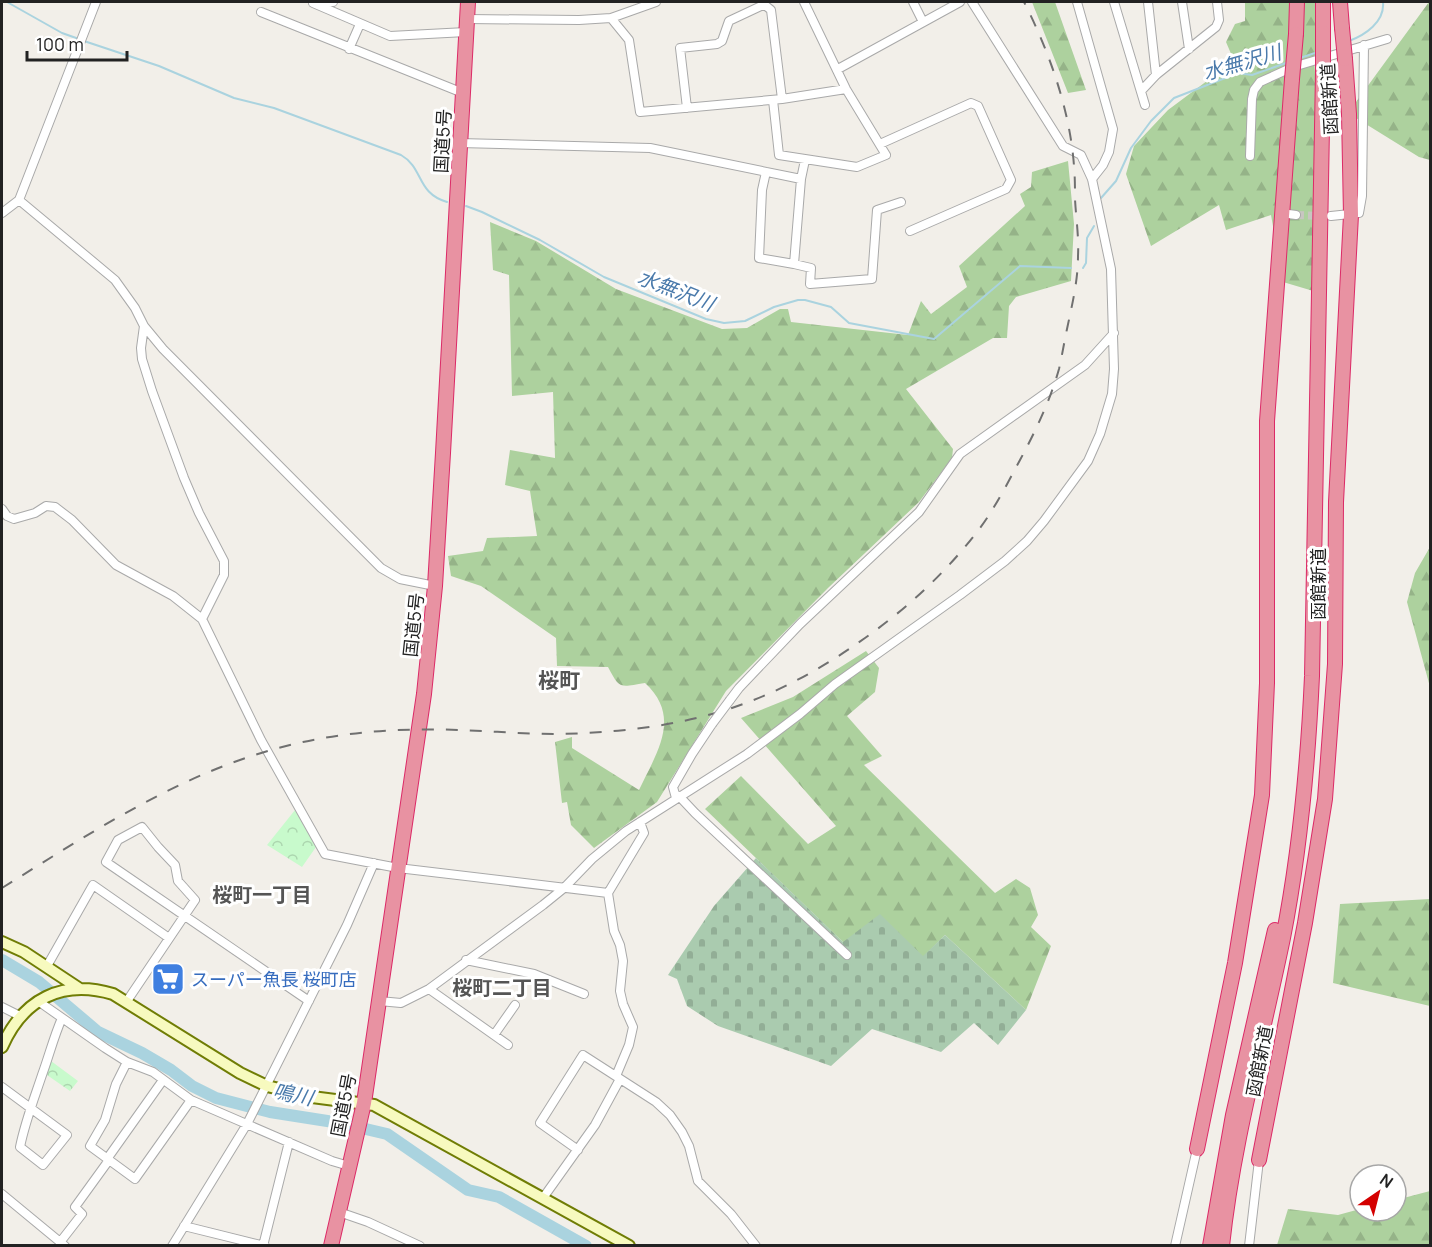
<svg xmlns="http://www.w3.org/2000/svg" width="1432" height="1247" viewBox="0 0 1432 1247" font-family="Manrope,'Noto Sans JP',sans-serif">
<defs>
<pattern id="forest-firs" width="22" height="20" patternUnits="userSpaceOnUse" patternTransform="scale(1.5)"><rect width="22" height="20" fill="#add19e"/><path d="M5 1l3.5 6h-7zM16 11l3.5 6h-7z" fill="#95b388"/></pattern>
<pattern id="cemetery-stones" width="16" height="16" patternUnits="userSpaceOnUse" patternTransform="scale(1.5)"><rect width="16" height="16" fill="#aacbaf"/><path d="M2 7V4a2 2 0 0 1 4 0v3zM10 15v-3a2 2 0 0 1 4 0v3z" fill="#92ae96"/></pattern>
<pattern id="park-crowns" width="20" height="18" patternUnits="userSpaceOnUse" patternTransform="scale(1.5)"><rect width="20" height="18" fill="#c8facc"/><path d="M2 6a3 3 0 1 1 6 0M12 15a3 3 0 1 1 6 0" fill="none" stroke="#acd6af"/></pattern>
</defs>
<rect width="100%" height="100%" fill="#f2efe9"/>
<path fill="url(#forest-firs)" d="M1032 2H1055L1086 90 1068 93Z
M1245 2H1322L1314 60 1324 181 1320 293 1283 282 1271 215 1226 230 1219 205 1151 246 1126 174 1134 146 1168 110 1227 66 1232 56 1226 42 1235 24 1245 21Z
M1429 2H1430V160L1419 157 1348 113Z
M1068 161 1074 224 1071 281 1016 297 1009 306 1007 338H993L906 389 953 449 952 458 919 502 828 588 726 691 657 802 594 848 571 825 567 802 562 803 555 742 572 737V748L639 790C657 752 682 717 645 683 620 687 620 690 608 667L557 666 556 638 481 586 451 576 448 556 483 551 487 538 537 536 530 491 505 485 510 450 555 458 553 392 512 396 509 275 493 270 490 222 536 241 616 289 722 329 747 328 780 309H788L791 322 908 335 921 301 931 314 967 287 959 266 1025 206 1020 194 1031 187 1032 172Z
M1430 547V687L1407 602 1415 573Z
M866 651 879 668 875 692 847 716 882 756 864 765 995 893 1016 879 1030 888 1038 915 1031 927 1051 946 1026 1010 945 935 923 957 843 942 705 809 741 776 808 844 836 826 741 718 793 697Z
M1430 899V1006L1333 983 1340 904Z
M1430 1191V1245H1277L1288 1209 1338 1215 1360 1209V1211H1396V1200Z"/>
<path fill="url(#cemetery-stones)" d="M756 858 843 942 880 914 923 956 945 935 1026 1010 998 1045 974 1023 941 1052 872 1029 831 1066 718 1026 687 1006 677 979 668 975 714 906Z"/>
<path fill="url(#park-crowns)" d="M295 810 316 847 302 867 267 845Z
M51 1061 78 1081 70 1091 47 1075Z"/>
<g fill="none" stroke-linecap="round" stroke-linejoin="round">
<path stroke="#aad3df" stroke-width="2" d="M7 2 62 33 79 39
M84 41 159 66 234 98 274 108 401 155C424 168 416 193 447 202
M1349 41C1365 35 1385 22 1383 2
M1300 58 1318 52
M1101 198 1116 181 1131 148 1151 121 1174 98 1238 73 1252 75 1289 62
M466 206 482 212 540 240 604 277 706 319 724 323 745 321 774 307 798 300H805L831 307 849 323 934 339 1020 266 1071 268
M1083 268 1086 263 1087 238 1094 226"/>
<path stroke="#aad3df" stroke-width="12" d="M2 960 39 982 98 1032 142 1053 171 1070 192 1086 216 1098 270 1112 340 1123 387 1134 468 1190 499 1197 586 1246"/>
<path stroke="#c8c6c1" stroke-width="8" stroke-dasharray="8 4" stroke-linecap="butt" d="M1296 215 1324 216"/>
<g stroke="#a9a9a9" stroke-width="10">
<path id="street" d="M913 2 923 22
M1077 2 1113 129 1109 152 1103 165 1092 179
M1114 2 1145 105
M1148 2 1156 75
M1182 2 1189 49
M313 3 390 36 466 32
M314 3 333 2
M261 12 463 93
M611 18 629 40 640 112 782 99 846 89
M467 19 579 20 611 18 656 2
M349 49 360 24
M838 69 960 2
M1141 91 1156 75 1216 27 1219 20 1217 2
M773 100 779 155 857 167 886 155 846 89 804 2
M687 108 680 48 717 44 722 41 729 21 761 6H766L771 10 782 99
M459 143 650 148 801 179
M880 144 971 103 978 106 1011 180 1006 189 910 231
M1250 156 1252 99 1254 90 1260 82 1293 67 1387 39
M766 172 762 190 759 258 794 264 801 179 805 160
M19 200 115 280 135 308 144 326 141 348 142 359 152 391 184 478 199 513 224 561V575L202 619
M2 213 19 200 96 2
M1281 213 1296 215
M1331 216 1359 213 1362 196 1364 45
M794 264 811 268 810 284 872 279 877 210 901 202
M144 326 163 349 381 568 400 579 435 586
M2 509 7 516 14 519 35 513 46 506 55 507 72 520 116 565 173 596 202 619 261 740 325 854 398 868 608 893
M730 700 739 688 800 624 919 512 960 454 1085 365 1114 333
M679 796 695 813 847 955
M676 798 673 787 692 754 712 724
M466 960 534 974 584 994
M47 966 93 885 169 938
M429 989 508 1045
M38 1001 105 1048 127 1062 153 1072 191 1100 332 1161 349 1166
M127 1001 195 900 178 881 175 865 158 847 142 827 118 840 106 862 309 1001
M379 1001 401 1003 429 989 543 905 564 888 592 859 626 831 747 754 800 714 835 684 960 595 1005 561 1027 541 1044 521 1088 461 1100 434 1112 394 1114 369 1111 269 1092 179 1081 155 1063 146 972 2
M2 1007 20 1016
M494 1035 515 1005
M127 1062 116 1084 105 1120 90 1146 135 1179 191 1100
M616 1076 629 1045 633 1027 623 1004 620 991 623 961 620 945 614 931 608 893 644 833 640 822
M2 1087 67 1135 43 1165 20 1147C25 1122 34 1099 42 1075 49 1056 54 1036 62 1018
M578 1150 540 1123 583 1055 656 1102 670 1115 682 1132 689 1146 698 1181 731 1214 756 1246
M107 1159 163 1080
M2 1194 65 1246
M543 1198 595 1125 620 1079
M339 1212 368 1222 420 1246
M184 1226 265 1246
M61 1241 82 1214 75 1207 109 1160
M172 1246 247 1124 347 925 374 863
M263 1246 289 1142
M1175 1246 1197 1149
M1249 1246 1259 1160"/>
</g>
<g stroke="#707d05" stroke-width="14">
<path id="secondary" d="M2 942 24 952 80 989
M2 1047C23 999 62 979 113 994L240 1073 267 1086 312 1097 374 1105 629 1246"/>
</g>
<g stroke="#dc2a67" stroke-width="16">
<path id="highway" d="M1323 2V33
M1340 2 1342 28
M1296 34 1297 2
M1197 1149 1235 963 1262 795 1267 683V421L1292 79
M1259 1160 1305 923 1325 799 1335 664 1336 502 1351 215 1349 114 1345 59
M331 1246 364 1103 424 694 435 586 443 453 468 2
M1210 1246 1233 1115 1275 930
M1222 1246C1233 1142 1262 1040 1283 938 1300 851 1308 764 1312 676L1323 73"/>
</g>
<use href="#street" stroke="#fff" stroke-width="8"/>
<use href="#secondary" stroke="#f7fabf" stroke-width="10"/>
<use href="#highway" stroke="#e892a2" stroke-width="14"/>
<path stroke="#707070" stroke-width="2" stroke-dasharray="12 12" stroke-linecap="butt" d="M2 888C97 829 191 766 303 742 353 731 407 728 458 730 491 731 524 734 557 734 609 733 662 728 712 714 767 699 819 671 865 638 906 609 942 576 973 537 992 514 1006 486 1020 460 1035 432 1050 401 1059 369 1062 356 1064 343 1067 329 1072 305 1078 281 1078 256 1079 237 1076 218 1075 199 1075 188 1075 177 1074 166 1070 110 1049 51 1024 2"/>
<g stroke="#a9a9a9" stroke-width="10" stroke-linecap="butt">
<path id="street-bridge" d="M712 724 730 700"/>
</g>
<g stroke="#dc2a67" stroke-width="16" stroke-linecap="butt">
<path id="highway-bridge" d="M1342 28 1345 59
M1323 73V33
M1292 79 1296 34"/>
</g>
<use href="#street-bridge" stroke="#fff" stroke-width="8"/>
<use href="#highway-bridge" stroke="#e892a2" stroke-width="14"/>
</g>
<defs>
<g id="supermarket-square" transform="scale(1.725)"><rect x="-9" y="-9" width="18" height="18" rx="4" fill="#3f7fe0" stroke="#fff"/><path d="M-6-5.5h2.5l.6 2H6L4.5 2H-2.5L-4.4-4H-6ZM-1.5 3.2a1.3 1.3 0 1 0 .1 0ZM3 3.2a1.3 1.3 0 1 0 .1 0Z" fill="#fff"/></g>
</defs>
<g fill-rule="evenodd">
<use href="#supermarket-square" x="168" y="979"/>
</g>
<g text-anchor="middle" dominant-baseline="central" stroke-width="6" stroke-linejoin="round" paint-order="stroke">
<g font-size="18" fill="#222" stroke="#fff">
<text transform="translate(1329 99) rotate(-93)">函館新道</text>
<text transform="translate(442 141) rotate(-87)">国道5号</text>
<text transform="translate(1318 584) rotate(-90)">函館新道</text>
<text transform="translate(413 625) rotate(-84)">国道5号</text>
<text transform="translate(1259 1061) rotate(-79)">函館新道</text>
<text transform="translate(343 1105) rotate(-79)">国道5号</text>
</g>
<g font-size="18" fill="#366cbe" stroke="#fff" text-anchor="start">
<text x="191" y="979">スーパー魚長 桜町店</text>
</g>
<g font-size="20" font-style="italic" fill="#4a7aab" stroke="#fff">
<text transform="translate(1242 62) rotate(-16)">水無沢川</text>
<text transform="translate(676 290) rotate(21)">水無沢川</text>
<text transform="translate(293 1094) rotate(12)">鳴川</text>
</g>
<g font-size="20" font-weight="bold" fill="#555" stroke="#fff">
<text x="262" y="894">桜町一丁目</text>
<text x="502" y="987">桜町二丁目</text>
</g>
<g font-size="21" font-weight="bold" fill="#555" stroke="#fff">
<text x="559" y="680">桜町</text>
</g>
</g>
<rect width="1432" height="1247" fill="none" stroke="#222222" stroke-width="6"/>
<g transform="translate(1378 1193) rotate(35)"><circle r="28" fill="#ffffff" stroke="#a7a7a7" stroke-width="1.5"/>
<path d="M0-4.5L10 22L0 15L-10 22Z" fill="#d40000"/>
<text y="-9" font-size="16" font-weight="bold" text-anchor="middle" fill="#222222">N</text>
</g>
<path d="M27 51v9h100v-9" fill="none" stroke="#222222" stroke-width="3"/>
<text x="36" y="51" font-size="18" fill="#222222" stroke="#ffffff" stroke-width="4.5" paint-order="stroke">100 m</text>
</svg>
